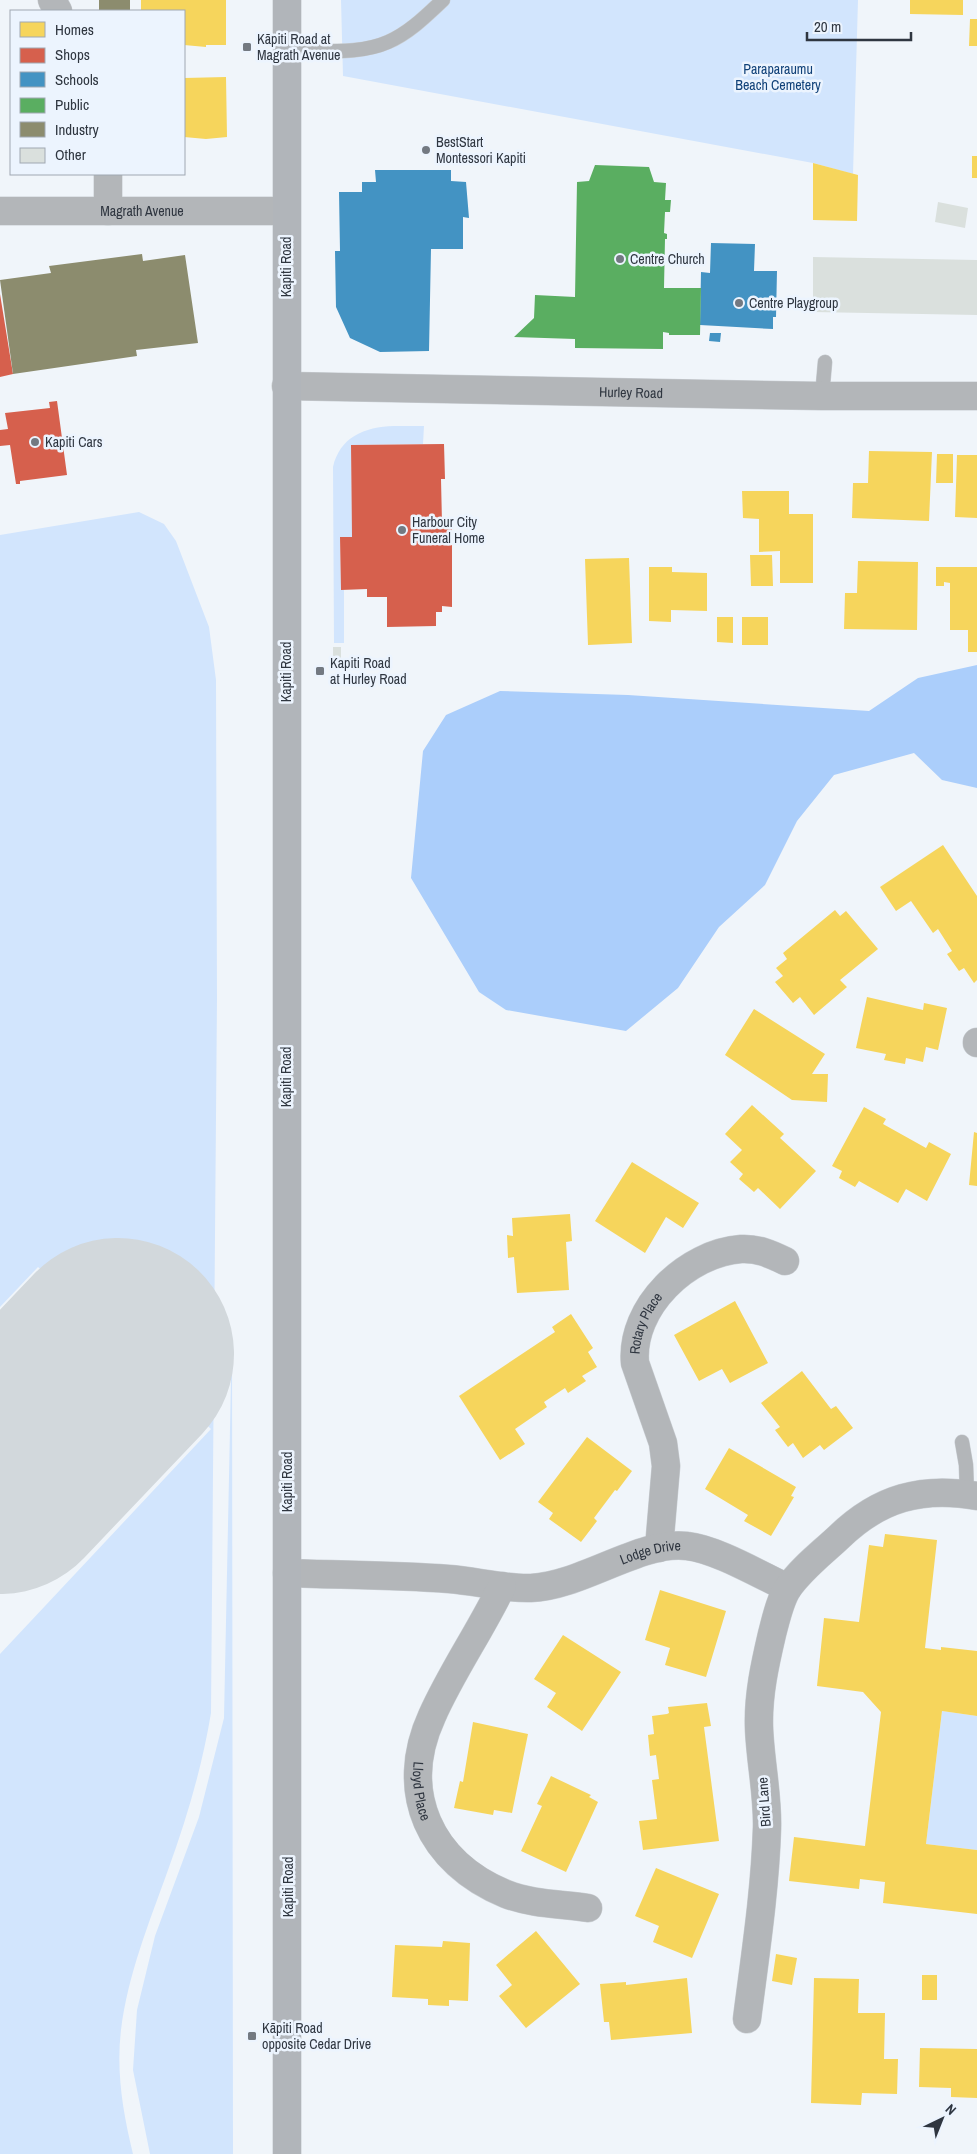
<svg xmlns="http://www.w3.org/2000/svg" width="977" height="2154" viewBox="0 0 977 2154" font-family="'Archivo Narrow',sans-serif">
<rect width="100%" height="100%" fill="#f0f5fa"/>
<path fill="#d2e5fd" d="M341 0H858L853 174 813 163 343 76Z
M394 426H424L423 444 351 445 352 537 340 538 341 589 344 590V643H334L333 467C340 437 364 427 394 426Z
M139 512 164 524 176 541 209 627 216 680 217 998 211 1713C202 1767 187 1818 168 1870 149 1923 128 1974 121 2030 116 2072 123 2113 133 2154H0V1654L211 1429 38 1267 0 1307V535Z
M232 1332 233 2154H150L133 2070 137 2010 155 1936 199 1817 224 1718Z
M942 1711 977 1716V1850L926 1844Z"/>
<path fill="#abcefb" d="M977 665V788L942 780 914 753 834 775 797 821 765 885 719 927 678 988 626 1031 506 1010 479 992 411 878 423 751 446 715 500 691 628 695 869 711 918 678Z"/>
<path fill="#f6d55c" d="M141 0H226V45H206V47L184 45V11H141Z
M910 0H963V15L910 14Z
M970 19H977V46H969Z
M226 77 227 137 206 139 184 137V78Z
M972 156H977V178H972Z
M813 163 858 175 857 221 813 220Z
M869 451 932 452 929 521 852 518 853 483H868Z
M937 454H953V483H936Z
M957 455H977V518L955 517Z
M742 491H789V514H813V583H780V551L759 552V519L743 518Z
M750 555H772L773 586H751Z
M629 558 632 643 588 645 585 559Z
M858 561 918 562 917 630 844 629 845 593H857Z
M649 567H672V572L707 573V611L671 610V622L649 621Z
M936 567H977V652H968V630H950V583L944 582V586H936Z
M717 617H733V643L717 642Z
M742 617H768V645H742Z
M943 845 977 896V980L974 983 964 968 959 971 947 954 952 951 938 929 933 933 911 901 896 911 880 887Z
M835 910 840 916 846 911 878 949 840 980 847 987 814 1015 800 997 793 1003 775 982 783 976 776 968 787 959 783 953Z
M867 997 923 1010 924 1003 947 1008 938 1050 926 1047 923 1062 906 1058 905 1064 884 1060 886 1054 856 1048Z
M754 1009 825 1054 812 1074H828L827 1102 792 1100 725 1055Z
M752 1105 784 1134 780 1138 816 1171 780 1209 758 1188 754 1192 739 1179 743 1174 730 1162 742 1150 725 1134Z
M864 1107 886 1119 883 1124 926 1148 929 1142 951 1154 927 1201 906 1189 898 1203 859 1181 855 1187 839 1178 842 1171 832 1166Z
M974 1132 977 1133V1186L969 1185Z
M632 1162 699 1203 683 1228 666 1217 645 1253 595 1221Z
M570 1214 572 1241 566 1242 569 1290 517 1293 514 1257 508 1258 507 1235 513 1236 512 1218Z
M735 1301 768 1363 730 1383 722 1369 699 1381 674 1335Z
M571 1314 593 1348 588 1352 597 1367 582 1376 586 1381 568 1393 565 1388 544 1402 547 1407 515 1429 525 1444 500 1460 459 1396 555 1332 552 1327Z
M802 1371 831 1409 836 1406 853 1428 824 1450 820 1445 803 1458 793 1443 788 1447 775 1430 780 1427 761 1403Z
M587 1437 632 1471 617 1491 615 1490 594 1518 597 1521 581 1542 549 1519 553 1513 538 1502Z
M729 1448 796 1487 791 1496 794 1497 771 1536 744 1521 748 1515 705 1489Z
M885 1534 937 1540 925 1648 941 1650V1647L977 1651V1716L942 1711 926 1844 977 1850V1914L883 1903 885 1882 860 1879 859 1889 789 1881 794 1837 865 1846 881 1712 863 1692 817 1686 824 1618 859 1622 869 1545 883 1547Z
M660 1590 726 1611 706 1677 665 1665 670 1648 645 1640Z
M563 1635 621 1672 582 1731 547 1707 556 1693 534 1679Z
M707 1703 711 1726 704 1727 719 1841 643 1850 639 1821 657 1819 652 1780 659 1779 656 1755 650 1756 648 1735 654 1734 652 1716 667 1714 669 1713 668 1707Z
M473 1722 528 1734 512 1813 494 1810 493 1815 454 1808 460 1781 463 1782Z
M551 1776 591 1795 589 1797 598 1802 566 1872 521 1851 542 1806 537 1804Z
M656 1868 719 1894 692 1958 653 1942 659 1926 635 1916Z
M536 1931 580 1984 526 2028 499 1996 512 1985 496 1965Z
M443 1941 470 1943 468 2001 449 2000V2006L428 2005V1999L392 1997 395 1945 442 1947Z
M776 1954 797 1958 792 1985 772 1981Z
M922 1975H937V2000H922Z
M687 1978 692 2033 611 2040 609 2022H604L600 1984 626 1982V1985Z
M814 1978 859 1979 858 2013H885L884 2059H898L897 2094 862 2093 861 2105 811 2103Z
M920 2048 977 2049V2098L951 2097V2088L919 2087Z"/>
<path fill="#d6604d" d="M0 294 13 374 0 377Z
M57 401 67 475 20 481V484H16L10 445 0 446V430L8 429 5 413 50 408 49 402Z
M444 444 445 479H441L442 523H452V607L442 606V612H436V626L387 627V597H367V589L341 590 340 537H352L351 445Z"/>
<path fill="#4393c3" d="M375 170H451V181L466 182 469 218 463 217V249H431L429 351 380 352 350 338 336 307 335 251H340L339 192H362V182H376Z
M711 243 755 244 754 271H777L776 317H773V329L700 325 701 272 710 273Z
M710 333H721L720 342 709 341Z"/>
<path fill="#5aae61" d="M595 165 649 167 654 182 666 183 665 200H671L670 212H665L664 233 667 234V239H665L664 288H701L700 335H669V333L663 332V349L575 348V339L514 337 534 318 535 295 575 297 577 182 589 181Z"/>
<path fill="#8c8c6e" d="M99 0H130V11H99Z
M142 254 143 261 185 255 198 343 136 350 137 356 13 374 0 280 51 273 49 266Z"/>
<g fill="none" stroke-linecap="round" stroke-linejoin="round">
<path stroke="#d2d8dc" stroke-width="232" d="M0 1478 118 1354"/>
</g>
<path fill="#dae0dd" d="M938 202 968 208 965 228 935 222Z
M813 257 977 260V315L813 312Z
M333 647H341V668H333Z"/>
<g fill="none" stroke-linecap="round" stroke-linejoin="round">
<g stroke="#cacfd4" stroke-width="15">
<path id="lane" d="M288 52C319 50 359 55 388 42 409 33 426 16 443 0
M822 396 825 362
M962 1442 966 1465 967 1494"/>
</g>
<g stroke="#cacfd4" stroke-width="29">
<g id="street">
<path d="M52 0 58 11"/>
<path d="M108 174V211"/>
<path id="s1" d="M0 211H286"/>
<path id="s2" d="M286 386 822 396H977"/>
<path d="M977 1042V1043"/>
<path id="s3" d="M659 1548 666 1466 663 1443 635 1363C630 1307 687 1253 741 1249 757 1248 771 1254 785 1261"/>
<path id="s4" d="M287 1573C341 1575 395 1575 449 1579 476 1581 504 1589 531 1588 582 1586 641 1540 687 1546 716 1549 760 1575 788 1588"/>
<path id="s5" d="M502 1586C481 1630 452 1671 432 1716 397 1792 430 1863 506 1894 531 1904 562 1904 588 1908"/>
<path d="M747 2019C755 1956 765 1892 767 1828 768 1795 760 1760 759 1727 758 1695 765 1664 772 1634 776 1619 780 1600 788 1588 802 1568 822 1553 839 1537 879 1498 922 1486 977 1496"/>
</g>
</g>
<g stroke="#cacfd4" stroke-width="29">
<path id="secondary" d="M287 2154V0"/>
</g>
<use href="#lane" stroke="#b3b6b9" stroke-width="14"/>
<use href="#street" stroke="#b3b6b9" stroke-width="28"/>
<use href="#secondary" stroke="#b1b5ba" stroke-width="28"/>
</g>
<g fill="#737981" stroke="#ecf4fe" stroke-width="2">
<rect x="242" y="42" width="10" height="10" rx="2.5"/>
<circle cx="426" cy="150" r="5"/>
<circle cx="620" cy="259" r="5"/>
<circle cx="739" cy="303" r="5"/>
<circle cx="35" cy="442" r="5"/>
<circle cx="402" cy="530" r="5"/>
<rect x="315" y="666" width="10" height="10" rx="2.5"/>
<rect x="247" y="2031" width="10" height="10" rx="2.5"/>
</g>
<g text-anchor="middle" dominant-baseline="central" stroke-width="5" stroke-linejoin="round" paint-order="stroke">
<g font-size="14" fill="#2f3640" stroke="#ecf4fe" text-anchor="start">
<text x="257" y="39">Kāpiti Road at<tspan x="257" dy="16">Magrath Avenue</tspan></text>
<text x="436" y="142">BestStart<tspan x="436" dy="16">Montessori Kapiti</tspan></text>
<text x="630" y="259">Centre Church</text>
<text x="749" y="303">Centre Playgroup</text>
<text x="45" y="442">Kapiti Cars</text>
<text x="412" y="522">Harbour City<tspan x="412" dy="16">Funeral Home</tspan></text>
<text x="330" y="663">Kapiti Road<tspan x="330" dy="16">at Hurley Road</tspan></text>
<text x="262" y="2028">Kāpiti Road<tspan x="262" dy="16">opposite Cedar Drive</tspan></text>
</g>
<g font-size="14" fill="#104178" stroke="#ecf4fe">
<text x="778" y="69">Paraparaumu<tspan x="778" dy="16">Beach Cemetery</tspan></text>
</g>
<g font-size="14" fill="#2f3640" stroke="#ecf4fe">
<text stroke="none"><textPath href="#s1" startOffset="142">Magrath Avenue</textPath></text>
<text transform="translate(286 267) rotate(-90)">Kapiti Road</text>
<text stroke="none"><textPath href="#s2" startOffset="345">Hurley Road</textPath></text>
<text transform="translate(286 672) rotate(-90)">Kapiti Road</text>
<text transform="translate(286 1077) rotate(-90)">Kapiti Road</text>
<text stroke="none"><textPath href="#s3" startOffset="232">Rotary Place</textPath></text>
<text transform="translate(287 1482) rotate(-90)">Kapiti Road</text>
<text stroke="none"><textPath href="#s4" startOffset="370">Lodge Drive</textPath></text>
<text stroke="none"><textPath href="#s5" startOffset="225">Lloyd Place</textPath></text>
<text transform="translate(764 1802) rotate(-94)">Bird Lane</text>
<text transform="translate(288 1887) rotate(-90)">Kapiti Road</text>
</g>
</g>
<rect x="10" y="10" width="175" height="165" fill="#ecf4fe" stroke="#a0a8b2"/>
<rect x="20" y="22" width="25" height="15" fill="#f6d55c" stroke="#a0a8b2"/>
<text x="55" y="35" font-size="15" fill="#2f3640">Homes</text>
<rect x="20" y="48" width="25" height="15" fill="#d6604d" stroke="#a0a8b2"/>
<text x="55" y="60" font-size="15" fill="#2f3640">Shops</text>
<rect x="20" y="72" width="25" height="15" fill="#4393c3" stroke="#a0a8b2"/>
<text x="55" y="85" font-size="15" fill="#2f3640">Schools</text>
<rect x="20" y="98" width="25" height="15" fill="#5aae61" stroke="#a0a8b2"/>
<text x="55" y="110" font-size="15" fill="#2f3640">Public</text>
<rect x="20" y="122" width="25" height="15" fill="#8c8c6e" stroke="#a0a8b2"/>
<text x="55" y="135" font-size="15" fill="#2f3640">Industry</text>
<rect x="20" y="148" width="25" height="15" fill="#dae0dd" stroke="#a0a8b2"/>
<text x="55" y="160" font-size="15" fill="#2f3640">Other</text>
<g transform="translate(942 2119) rotate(43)" stroke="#ecf4fe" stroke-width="4" paint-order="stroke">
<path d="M0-4L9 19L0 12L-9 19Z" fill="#2f3640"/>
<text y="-8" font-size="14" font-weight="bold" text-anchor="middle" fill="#2f3640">N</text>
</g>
<path d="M807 32v8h104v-8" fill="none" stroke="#2f3640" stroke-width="2.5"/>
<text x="814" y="32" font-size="15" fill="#2f3640" stroke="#ecf4fe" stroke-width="4" paint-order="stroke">20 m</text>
</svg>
